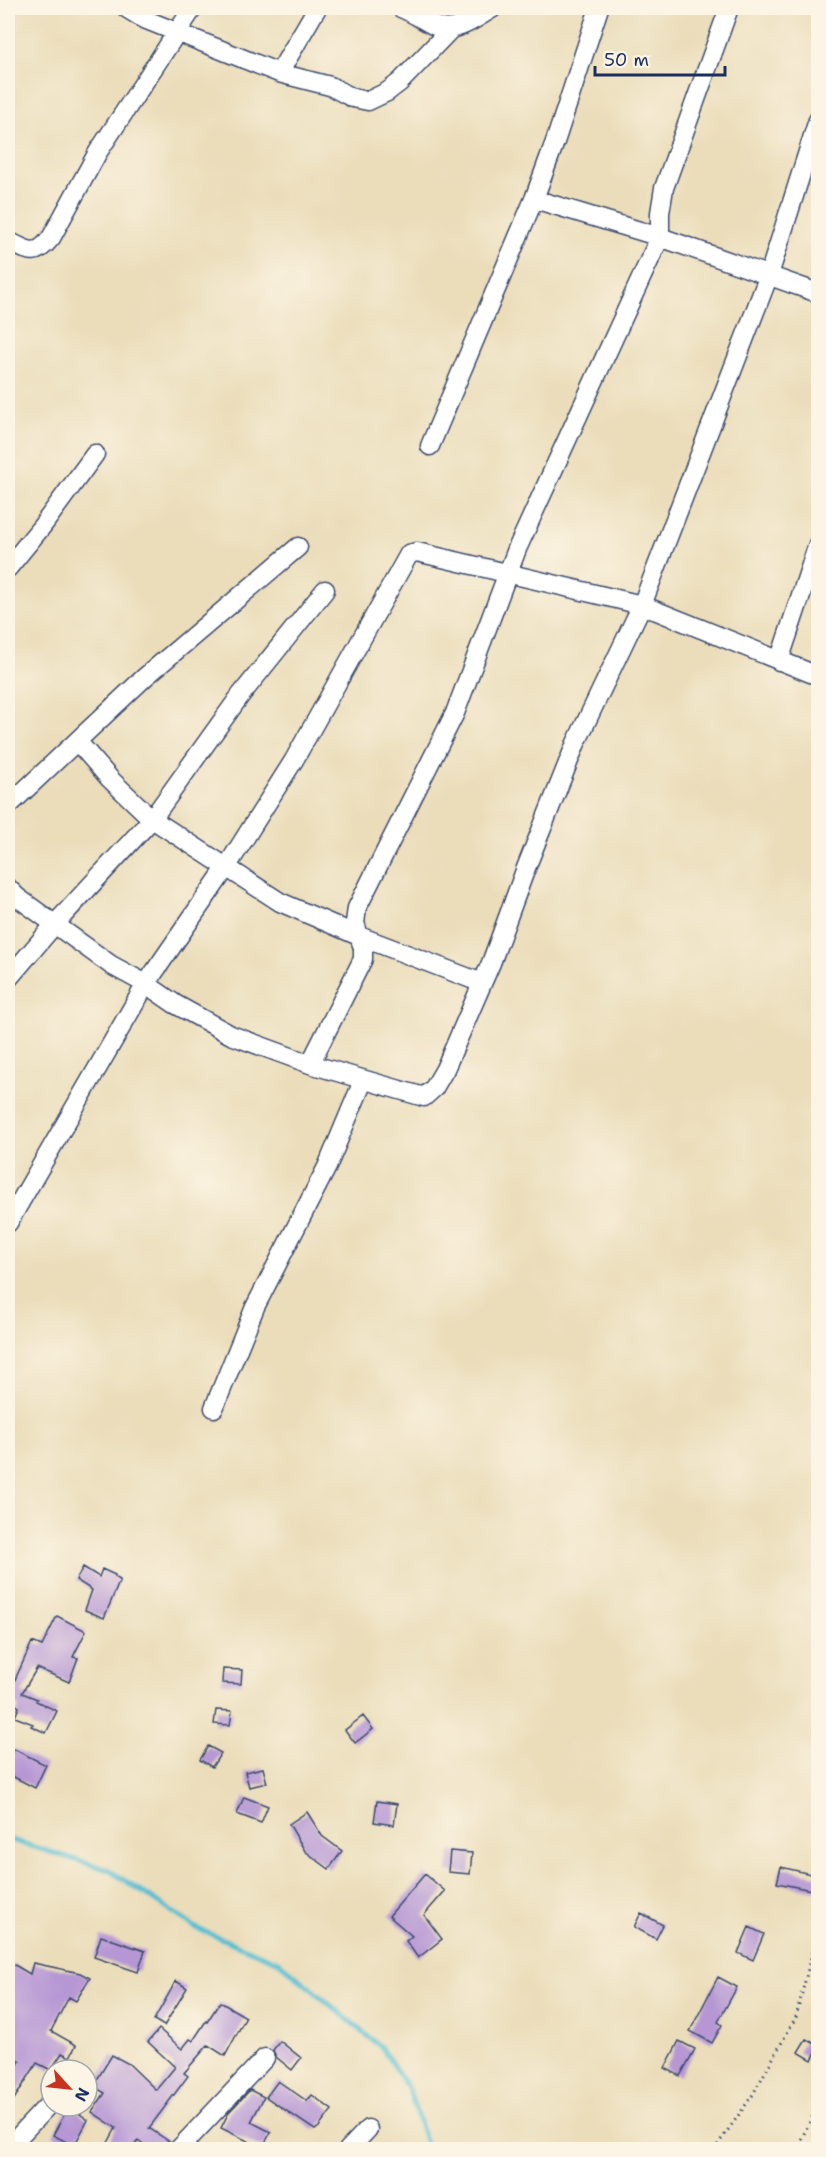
<svg xmlns="http://www.w3.org/2000/svg" width="826" height="2157" viewBox="0 0 826 2157" font-family="'Shantell Sans',sans-serif">
<rect width="100%" height="100%" fill="#fcf5e5"/>
<filter id="ink" filterUnits="userSpaceOnUse"><feTurbulence type="fractalNoise" baseFrequency=".0167" numOctaves="2"/><feDisplacementMap in="SourceGraphic" scale="12" xChannelSelector="R" yChannelSelector="G"/><feConvolveMatrix kernelMatrix="1 2 1 2 8 2 1 2 1" color-interpolation-filters="sRGB"/></filter>
<filter id="wash" filterUnits="userSpaceOnUse"><feTurbulence type="fractalNoise" baseFrequency=".008" numOctaves="4" result="noise"/><feDisplacementMap in="SourceGraphic" scale="24" xChannelSelector="R" yChannelSelector="G"/><feGaussianBlur stdDeviation="1.35" result="paint"/><feColorMatrix in="noise" values="0 0 0 0 0 0 0 0 0 0 0 0 0 0 0 0 0 1.4 0 .05"/><feComposite in="paint" operator="in"/></filter>
<g filter="url(#wash)">
<rect width="100%" height="100%" fill="#ebddba"/>
<g fill="none" stroke-linecap="round" stroke-linejoin="round">
<path stroke="#55bed1" stroke-width="5" d="M8 1839 109 1870 198 1929 279 1962 382 2048 409 2090 428 2150"/>
</g>
<g id="blocks">
<path fill="#b697d4" d="M83 1567 99 1577 102 1569 115 1575V1577L120 1580 104 1618 85 1610 92 1590 76 1580Z
M57 1616 86 1631 73 1657 78 1658 69 1682 37 1668 22 1693 37 1699 36 1701 57 1711 46 1733 31 1726 33 1724 15 1717 19 1707 15 1704 8 1716V1678L14 1682 32 1642 42 1646Z
M223 1669 242 1670 241 1684 222 1683Z
M216 1710 232 1711 230 1725 214 1724Z
M363 1716 373 1729 355 1743 345 1730Z
M208 1746 221 1753 212 1767 200 1760Z
M14 1749 46 1765 35 1788 8 1774V1764Z
M263 1768 267 1783 249 1787 245 1772Z
M244 1797 268 1806 261 1823 237 1814Z
M377 1801 397 1804 394 1825 374 1822Z
M307 1812 322 1836 342 1851 329 1869 305 1851 289 1824Z
M450 1851 472 1853 470 1874 448 1872Z
M781 1867 819 1876 816 1891 777 1883Z
M425 1874 445 1891 424 1915 442 1939 418 1958 406 1941 412 1936 389 1916Z
M641 1913 663 1925 656 1939 634 1927Z
M749 1927 764 1934 753 1960 738 1953Z
M101 1936 145 1951 138 1972 94 1957Z
M8 1961 30 1974 33 1963 80 1973 90 1978 76 2001 69 1997 51 2031 76 2045 70 2057 62 2053 51 2070 37 2063 8 2109V2083L20 2061 8 2054Z
M718 1977 737 1987 718 2022 722 2025 712 2043 690 2031Z
M176 1981 187 1988 164 2026 154 2020Z
M220 2002 246 2017 225 2056 208 2045 184 2073 188 2076 149 2128 170 2142 167 2150H152L138 2140 132 2150H104L116 2128 92 2112 105 2093 93 2086 112 2055 129 2064 156 2090 175 2067 148 2042 159 2029 182 2049 190 2039 193 2041 206 2021 207 2022Z
M806 2039 819 2046 812 2060 798 2052Z
M280 2041 301 2058 292 2070 276 2057 273 2050Z
M679 2041 695 2049 680 2076 665 2068Z
M278 2081 307 2101 312 2095 332 2110 319 2127 315 2130 266 2097Z
M250 2090 264 2097 251 2122 271 2132 262 2148 221 2128 229 2112Z
M69 2106 88 2120 74 2146 53 2135Z"/>
</g>
</g>
<g filter="url(#ink)">
<use href="#blocks" fill-opacity="0" stroke="#3a496c" stroke-width="1.5"/>
<g fill="none" stroke-linecap="round" stroke-linejoin="round">
<g stroke="#3a496c" stroke-width="21">
<path id="minor" d="M126 8 144 19 279 73 330 86 353 98 368 101 387 92 400 82 450 30
M401 8C414 13 424 21 435 26 456 35 476 18 493 8
M279 73 317 8
M534 199 660 237 818 293
M8 241C29 251 35 258 51 238L98 152 193 8
M430 446 534 199 555 142 599 8
M8 568 43 525 95 454
M779 661 818 544
M77 741 110 779 152 819 280 902 359 936 482 983
M8 806 145 677 298 547
M8 888 17 897 111 965 146 984 175 1004 231 1035 310 1064 424 1097 434 1088 445 1069 491 963 526 868 576 743 642 605 769 275 818 120
M8 979 55 924 152 819 240 696 325 590
M310 1064 363 959V948L355 923 357 908 455 713 517 549 660 237V213L664 188 729 8
M8 1223 146 984 226 868 294 760 409 554 417 552 642 605 818 676
M214 1408 255 1307 327 1167 363 1081
M8 2148 51 2102
M178 2150 265 2058
M348 2150 368 2129"/>
</g>
<path stroke="#3a496c" stroke-width="3" stroke-dasharray="1.5 4.5" stroke-linecap="butt" d="M714 2150 752 2096 796 2017 813 1949 818 1938
M796 2150 818 2105"/>
<use href="#minor" stroke="#fff" stroke-width="18"/>
</g>
</g>
<rect width="826" height="2157" fill="none" stroke="#fcf5e5" stroke-width="30"/>
<g transform="translate(69 2088) rotate(117)"><circle r="28" fill="#fcf5e5" stroke="#a2a6af" stroke-width="1.5"/>
<path d="M0-4.5L10 22L0 15L-10 22Z" fill="#c8321e"/>
<text y="-9" font-size="16" font-weight="bold" text-anchor="middle" fill="#1b2f5e">N</text>
</g>
<path d="M595 66v9h130v-9" fill="none" stroke="#1b2f5e" stroke-width="3"/>
<text x="604" y="66" font-size="18" fill="#1b2f5e" stroke="#fcf5e5" stroke-width="4.5" paint-order="stroke">50 m</text>
</svg>
